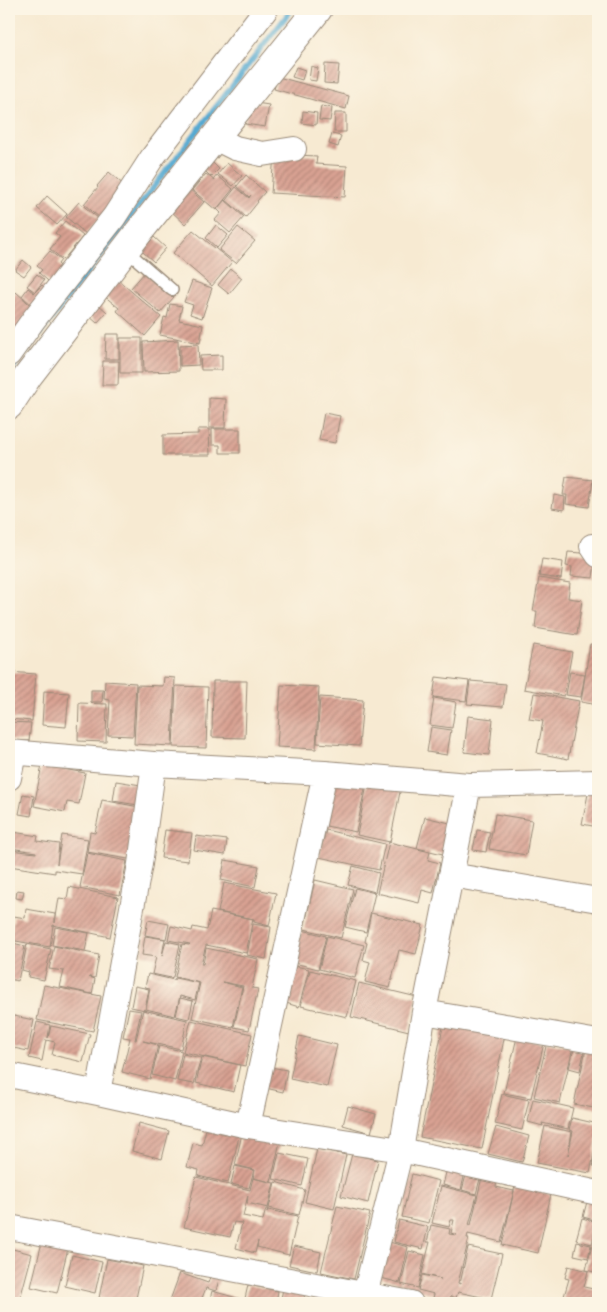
<svg xmlns="http://www.w3.org/2000/svg" width="607" height="1312" viewBox="0 0 607 1312" font-family="Vollkorn,serif">
<defs>
<pattern id="building-hatch" width="6" height="6" patternUnits="userSpaceOnUse" patternTransform="scale(1.25)"><rect width="6" height="6" fill="#d9a293"/><path d="M-1 1l2-2M0 6l6-6M5 7l2-2" fill="none" stroke="#b18477"/></pattern>
</defs>
<rect width="100%" height="100%" fill="#fcf5e5"/>
<filter id="ink" filterUnits="userSpaceOnUse"><feTurbulence type="fractalNoise" baseFrequency=".02" numOctaves="2"/><feDisplacementMap in="SourceGraphic" scale="10" xChannelSelector="R" yChannelSelector="G"/><feConvolveMatrix kernelMatrix="1 2 1 2 8 2 1 2 1" color-interpolation-filters="sRGB"/></filter>
<filter id="wash" filterUnits="userSpaceOnUse"><feTurbulence type="fractalNoise" baseFrequency=".0096" numOctaves="4" result="noise"/><feDisplacementMap in="SourceGraphic" scale="20" xChannelSelector="R" yChannelSelector="G"/><feGaussianBlur stdDeviation="1.12" result="paint"/><feColorMatrix in="noise" values="0 0 0 0 0 0 0 0 0 0 0 0 0 0 0 0 0 1.4 0 .05"/><feComposite in="paint" operator="in"/></filter>
<g filter="url(#wash)">
<rect width="100%" height="100%" fill="#f7ead2"/>
<g fill="none" stroke-linecap="round" stroke-linejoin="round">
<path stroke="#56aad2" stroke-width="5.5" d="M9 373 292 9"/>
</g>
<g id="blocks">
<path fill="url(#building-hatch)" d="M325 64 339 65 337 84 324 83Z
M311 66 318 68 316 81 309 80Z
M296 67 305 70 302 80 292 77Z
M278 77 349 96 346 109 274 89Z
M249 102 269 105 265 127 245 124Z
M321 106 332 108 330 121 319 120Z
M303 111 317 113 316 125 302 123Z
M335 113H346V132H334Z
M332 134 341 136 338 147 329 144Z
M274 154 317 156 316 164 347 166 345 197 271 193Z
M210 160 219 169 211 177 202 168Z
M227 163 242 176 233 186 218 174Z
M109 172 127 188 101 219 84 204 98 187 97 186Z
M206 174 215 181 214 179 217 175 233 189 216 210 192 190Z
M246 175 265 192 257 201 258 202 246 217 226 200 236 187 249 198 251 195 249 197 237 186Z
M188 188 204 202 185 224 170 210Z
M47 196 67 214 57 225 37 208Z
M225 200 244 217 230 233 215 220 221 213 217 209Z
M79 202 99 219 86 234 66 217Z
M65 221 83 236 63 260 50 249 60 237 55 233Z
M216 225 228 235 217 248 206 238Z
M238 227 255 241 236 263 219 250Z
M193 230 232 262 212 286 173 253Z
M154 237 166 248 154 262 142 251Z
M50 251 61 260 58 264 67 272 55 287 39 273 42 270 37 266Z
M23 260 31 267 24 276 15 270Z
M231 269 242 278 229 294 218 285Z
M145 272 174 297 160 313 131 288Z
M37 274 44 280 35 292 27 286Z
M117 279 161 317 145 336 117 311 119 308 103 295Z
M192 281 212 288 202 318 190 314 193 305 184 302Z
M42 285 52 293 37 310 22 296 28 288 34 293Z
M16 292 37 311 9 349V300Z
M98 304 107 312 97 323 88 315Z
M170 304 182 306 179 320 203 325 200 343 160 335 164 317 167 318Z
M106 334H119V359H105Z
M120 338H142V373H120Z
M178 340 179 371 144 372 143 342Z
M198 344 199 365 180 366V345Z
M222 355V370H201L200 356Z
M103 361H119L118 385H102Z
M209 398 226 399 225 428H209Z
M324 413 340 416 335 443 319 440Z
M198 429H209L210 455H163V435L198 434Z
M212 429H240V453H220V445H212Z
M566 477 593 480 589 507 566 504 567 495H563Z
M554 495 565 497 564 510 552 508Z
M568 552 596 554 593 578 571 576 572 567 566 566Z
M542 559 563 562 561 579 539 576Z
M539 578 570 583 568 598 582 600 577 635 535 628 537 611H533Z
M590 644 598 645V705L581 702Z
M533 645 572 652 564 696 524 689Z
M9 672 36 674 32 721 9 719Z
M570 672 585 674 581 697 566 695Z
M164 677 175 678 172 746 134 744 137 685 163 686Z
M436 677 469 681 466 701 433 697Z
M105 681 136 683 133 736 108 735 110 700 104 699Z
M213 681H247L245 738 212 737Z
M470 681 506 684 503 707 467 704Z
M281 685 319 687 316 749 277 747Z
M176 686 208 687 206 748 173 747Z
M91 690H103L102 702H91Z
M44 691 69 693 66 727 42 725Z
M534 693 579 701 568 759 537 753 543 721 529 719Z
M320 697 363 700 359 746 317 743Z
M434 698 456 702 452 728 430 725Z
M79 703 107 704 106 742 78 741Z
M468 716 493 719 489 755 464 752Z
M9 722 31 723 29 741 9 740Z
M431 727 451 730 447 755 427 752Z
M42 765 85 773 79 804 67 802 65 812 34 806Z
M336 778 366 784 356 832 326 826Z
M368 780 401 787 390 842 357 835Z
M116 781 141 785 138 805 113 801Z
M589 789 598 791V827L582 824Z
M23 794 34 796 31 816 19 814Z
M102 800 139 807 128 859 87 852 90 832 95 833Z
M495 814 532 820 526 855 489 849Z
M425 817 454 824 447 855 417 848Z
M165 830 192 833 188 861 161 858Z
M326 830 385 844 379 870 319 857Z
M477 830 490 832 486 852 473 850Z
M13 832 38 836 37 841 59 844 57 864 62 835 88 839 82 874 55 870V873L9 866 10 850 36 853V852L10 848Z
M196 836 227 840 225 855 194 850Z
M389 842 430 852 428 860 440 863 433 893 422 890 419 903 377 893Z
M87 853 127 861 120 895 80 887Z
M225 860 259 866 255 887 221 880Z
M353 866 379 873 375 892 348 885Z
M315 880 353 889 341 938 304 929Z
M224 883 276 893 269 926 254 922V919L218 912Z
M69 887 118 897 110 937 53 925 50 947 10 940 14 916 25 918 26 909 55 914V923L59 898 67 899Z
M355 888 375 893 366 932 345 927Z
M17 890 24 891 22 899 16 898Z
M211 911 253 919 246 953 206 945 201 964H203L206 948 258 959 252 988 258 989 249 1030 234 1027 243 986 222 982 242 987 233 1027 192 1018 200 983 175 977 182 944 189 945 190 944 168 940 171 926 192 931 193 927 207 930Z
M371 913 423 925 416 954 399 950 390 988 365 982 370 962 363 960 367 943 365 942Z
M148 920 169 924 166 939 145 935Z
M253 924 271 927 266 959 247 955Z
M55 927 89 933 85 951 52 945Z
M302 930 326 936 318 969 294 963Z
M145 936 165 939 162 956 166 941 180 944 173 977H172L171 978 152 974 156 957 142 955Z
M327 936 364 945 355 978 319 969Z
M9 942 25 946 18 981 9 979Z
M27 944 51 949 44 980 28 977 29 972 22 970Z
M54 946 99 955 95 978 89 977 95 979 92 994 60 987 64 971 49 969Z
M295 966 309 969 299 1007 286 1003Z
M310 970 356 981 347 1017 301 1006Z
M148 974 174 980 175 978 199 983 195 1000 180 996 175 1016 146 1009 150 988 145 987Z
M359 983 417 997 409 1031 351 1017Z
M44 985 101 996 93 1031 37 1020Z
M135 986 149 989 145 1010 131 1007Z
M180 998 193 1001 189 1019 176 1016Z
M129 1009 141 1011 135 1040H136L143 1010 187 1020 181 1049 143 1041 158 1045 150 1079 122 1072 130 1038 123 1037Z
M9 1015 34 1020 28 1051 9 1047Z
M191 1020 252 1034 245 1066 183 1052Z
M37 1022 50 1025 48 1038 51 1026 90 1034 83 1062 52 1055 55 1042 46 1040 42 1061 29 1058Z
M444 1022 505 1034 482 1149 420 1137Z
M299 1036 337 1045 327 1087 290 1079Z
M517 1037 544 1043 531 1098 504 1093Z
M547 1042 573 1047 560 1103 534 1097Z
M159 1046 182 1051 175 1081 152 1075Z
M574 1049 584 1052 580 1071 569 1068Z
M586 1049 598 1051V1109L574 1104Z
M183 1054 201 1058 194 1084 177 1081Z
M202 1057 240 1065 234 1092 196 1083Z
M265 1066 287 1070 283 1092 261 1087Z
M502 1094 529 1100 522 1130 495 1124Z
M533 1099 573 1108 568 1129 542 1123 543 1126 528 1122Z
M348 1106 376 1114 371 1133 343 1125Z
M572 1118 598 1124V1135L590 1173 537 1163 545 1126 572 1132 568 1155 573 1131 569 1130Z
M139 1123 169 1131 162 1159 132 1151Z
M496 1127 529 1136 522 1162 488 1154Z
M206 1129 225 1134 226 1129 240 1132 228 1183 198 1176 199 1170 187 1167 193 1143 202 1145Z
M243 1129 281 1137 271 1182 253 1178 255 1170 235 1165Z
M597 1147H598V1167L593 1166Z
M317 1149 346 1155 334 1209 305 1202Z
M279 1153 308 1159 302 1186 273 1179Z
M352 1154 378 1160 368 1203 341 1196Z
M448 1164 466 1168 461 1190 443 1185Z
M235 1166 254 1170 249 1188 231 1184Z
M467 1172 481 1175 476 1194 462 1190Z
M412 1174 439 1181 429 1223 402 1217Z
M196 1177 250 1190 253 1178 274 1183 268 1208 247 1203 248 1195 243 1216 263 1220 266 1209H268L267 1212 268 1210 298 1216 289 1255 257 1247 258 1241 255 1253 236 1248 242 1223 234 1222 230 1237 184 1227Z
M482 1177 497 1181 496 1187 514 1191 501 1242 468 1234 467 1238H469L458 1283 460 1284 468 1247 502 1254 491 1299 458 1292 456 1298 451 1296 449 1302 433 1298 434 1294 418 1290 422 1275 441 1279 422 1274 430 1242H427L431 1225 450 1229 449 1234 457 1235 451 1233 454 1220H451L449 1227 432 1223 441 1186 477 1195 469 1225H471Z
M275 1182 305 1190 299 1215 269 1208Z
M515 1186 551 1194 538 1253 502 1245Z
M588 1198 598 1201V1221L583 1217Z
M337 1206 370 1213 354 1279 321 1272Z
M582 1218 597 1222 592 1244 576 1240Z
M399 1220 428 1227 423 1249 394 1242Z
M598 1230V1246L594 1245Z
M43 1238 69 1244 57 1293 31 1287Z
M389 1242 408 1247 400 1283 381 1278Z
M577 1242 591 1245 588 1258 574 1255Z
M592 1245 598 1247V1273L586 1270Z
M294 1246 321 1252 317 1271 289 1265Z
M9 1248 32 1254 20 1299 9 1295Z
M409 1251 425 1255 418 1288 401 1284Z
M72 1255 102 1262 95 1293 65 1286Z
M107 1259 143 1266 135 1303H127L99 1298Z
M568 1266 588 1271 584 1287 598 1290V1303H562L569 1279 565 1278Z
M180 1273 208 1283 210 1277 219 1279 216 1291 206 1288 200 1303H169Z
M248 1285 278 1291 276 1303H244Z
M283 1289 305 1293 303 1303H280Z
M212 1291 241 1299 240 1303H209Z
M320 1291 351 1303H317Z"/>
</g>
</g>
<g filter="url(#ink)">
<use href="#blocks" fill-opacity="0" stroke="#998a78" stroke-width="1"/>
<g fill="none" stroke-linecap="round" stroke-linejoin="round">
<g stroke="#998a78" stroke-width="14">
<path id="service" d="M126 250 172 290"/>
</g>
<g stroke="#998a78" stroke-width="26">
<path id="minor" d="M215 138 235 148 262 154 294 149
M9 354 34 319 114 217 152 158 266 9
M592 546 598 555
M9 752 154 764 325 773 469 785 598 782
M9 778 14 753
M451 875 598 900
M424 1012 598 1042
M9 1075 98 1093 248 1126 401 1150 598 1193
M98 1093 140 864 154 764
M248 1126 325 773
M9 1227 411 1303
M363 1303 401 1150 424 1012 469 785"/>
</g>
<g stroke="#998a78" stroke-width="30">
<path id="tertiary" d="M9 405 28 376 142 228 318 9"/>
</g>
<use href="#service" stroke="#fff" stroke-width="11"/>
<use href="#minor" stroke="#fff" stroke-width="24"/>
<use href="#tertiary" stroke="#fff" stroke-width="28"/>
</g>
</g>
<rect width="607" height="1312" fill="none" stroke="#fcf5e5" stroke-width="30"/>
</svg>
